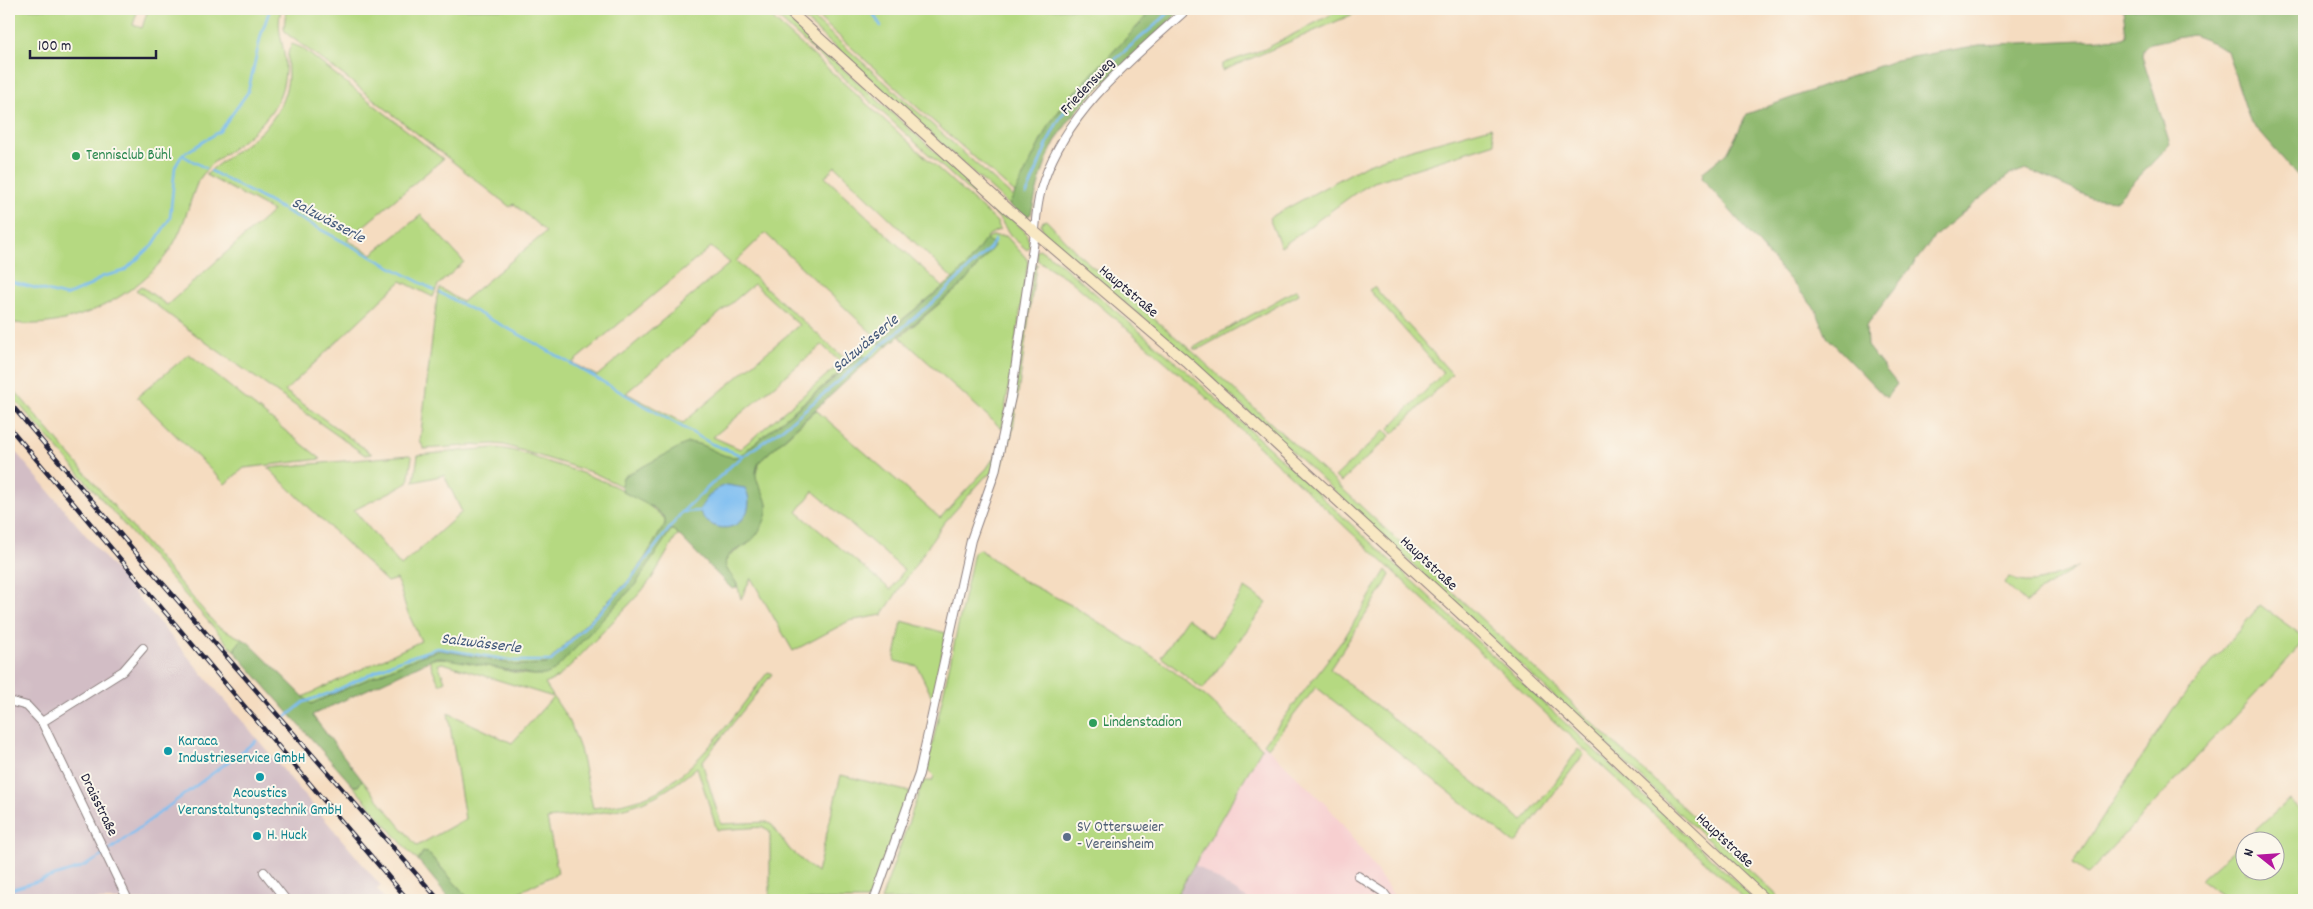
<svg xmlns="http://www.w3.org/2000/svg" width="2313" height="909" viewBox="0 0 2313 909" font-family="Dekko,sans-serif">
<rect width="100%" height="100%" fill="#fbf7ec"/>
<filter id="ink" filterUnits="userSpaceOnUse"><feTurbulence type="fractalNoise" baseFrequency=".02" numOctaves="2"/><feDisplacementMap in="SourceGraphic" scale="10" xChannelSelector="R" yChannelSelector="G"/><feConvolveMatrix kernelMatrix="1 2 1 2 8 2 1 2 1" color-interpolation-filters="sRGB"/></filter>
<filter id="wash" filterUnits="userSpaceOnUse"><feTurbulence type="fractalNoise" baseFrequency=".0096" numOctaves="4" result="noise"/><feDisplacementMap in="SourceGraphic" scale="20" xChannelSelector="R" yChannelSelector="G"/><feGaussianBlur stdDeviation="1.12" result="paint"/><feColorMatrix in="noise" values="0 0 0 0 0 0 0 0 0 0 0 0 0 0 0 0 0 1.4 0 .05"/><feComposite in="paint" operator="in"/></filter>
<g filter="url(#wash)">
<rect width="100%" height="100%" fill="#f5dcc0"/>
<path fill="#f7cfd0" d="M1264 744 1331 810 1356 842 1397 900H1174Z"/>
<path fill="#d2bdc5" d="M9 444 381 886 377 889 385 900H9Z
M1195 865 1249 900H1174Z"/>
<path fill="#b5d981" stroke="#6c7e5e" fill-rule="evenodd" d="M9 9H138L133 25 142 28 148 9H281C276 30 283 41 285 61 288 114 246 138 210 165L198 181C188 205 183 233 167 254 134 299 64 333 9 322Z
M286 9H762L997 222 1000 229 989 235 986 239 992 236H1006L1026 258 1028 262 1002 429 900 337 964 283 967 265 953 279 835 166 825 177 943 287 880 337V343L887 346 870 359 862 355 850 364 738 457 729 458 720 455 623 477 621 486 594 473 504 445 493 444 424 449 420 441 437 297 440 288 462 302 546 232 514 204 510 207 343 75 287 34 284 29ZM765 233 874 335V336L845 359 736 261ZM711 247 730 263 597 376 572 363ZM754 284 799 325 683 423 626 393ZM822 345 841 363 740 449 713 437Z
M768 9H777L977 190 1025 231 1030 244 1027 250 1011 236 999 218Z
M793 9H803L1014 198 1009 205Z
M809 9H1154L1067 100 1048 126 1016 194 916 106Z
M1342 9H1365L1222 71V65L1225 63 1265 49Z
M292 44 302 48 443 159 347 240 372 254 421 215 464 262 438 285 433 297 401 281 285 391 372 454 365 455 204 341 136 290 141 286 167 305 273 211 206 175C228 153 259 141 276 114 281 105 285 95 287 85 290 73 284 53 292 44Z
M1491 127 1495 143 1374 182 1354 194 1281 247 1269 218 1366 165 1398 153Z
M1046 220 1078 254 1193 352 1333 480 1782 900H1772L1268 429 1172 343 1045 236 1041 225 1042 222Z
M1039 249 1056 260 1185 370 1756 900H1746L1195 387 1070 280 1037 260 1036 251Z
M1034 263 1038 265 1036 266 1013 429 1005 457 992 490C1014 415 1023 340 1034 263Z
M1374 287 1452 374 1393 434 1389 428 1443 373 1369 290Z
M1297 289 1299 294 1197 350 1193 348Z
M189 354 321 459 244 468 225 484 137 397Z
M9 384 217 626 242 639 235 648V652L9 393Z
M816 410 940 518 987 468 997 453 992 473 985 477 943 524 882 615 849 621 793 651 751 578 741 599 737 584 726 568 725 562 730 555 748 544 767 504 755 475 760 461ZM813 491 904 570 891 590 797 512Z
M1385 430 1390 436 1341 482 1335 477Z
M493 448C510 448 528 455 545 461 586 474 632 488 665 519V524L645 558 628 581 546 664 517 665 440 650 423 655 311 704 303 697 421 641 407 611 397 579 387 582 268 468 409 455 412 457 408 483 354 510 401 566 462 512 444 475 414 482 418 455Z
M671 530H674L678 534 652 578 640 593 574 662 558 677 545 684 570 722 580 749 593 808C618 805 645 801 666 786 707 758 737 711 768 672L772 674 702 762 721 824 767 822 772 825 790 850 817 873 841 775 910 792 870 900H770V831L763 827 717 830 697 767C644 813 612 811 547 819L558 873 503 900H470L428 853 423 852 418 860 411 854 353 786H358L362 780 417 846 465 819 448 713 512 743 553 697 443 663 438 664 445 681 439 684 429 660C461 651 501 674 534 675 540 675 547 672 553 671Z
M979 549 1022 580 1073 606 1163 663 1206 697 1262 748 1174 900H881L923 781H932L934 776 927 769 974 552Z
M2078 567 2041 590 2026 603 2005 584 2009 577C2030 590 2057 575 2078 567Z
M1386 570 1390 575 1383 588 1330 669 1523 821 1552 787 1578 749 1584 754 1515 844 1316 687 1268 748 1264 744 1345 637Z
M1245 588 1267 603 1203 689 1161 657 1187 618 1212 637Z
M2260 605 2304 637V642L2088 874 2073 864 2173 709Z
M902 621 946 633 933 699 917 666 894 661Z
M2289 800 2304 812V900H2229L2200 880ZM2246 842H2276V872H2246Z"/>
<path fill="#90b96f" stroke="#596e55" d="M1154 9H1181C1142 55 1086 88 1055 142 1043 164 1037 190 1031 214L1026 217 1009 205 1048 126 1067 100Z
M2123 9H2304V179L2298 176 2250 121 2227 51 2214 43 2193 35 2150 43 2143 50 2142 56 2170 144 2117 200 2092 198 2026 169 2009 175 1935 236 1866 326 1867 346 1897 384 1886 398 1827 337 1816 310 1702 178 1703 172 1728 152 1747 114 1896 60 1979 45 2124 38 2126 35Z
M985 240 993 243 994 246 964 283 887 346 879 343 880 338 953 279 967 265Z
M862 355 870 359 760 461C747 483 770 491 767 512 766 521 756 539 747 544 740 549 730 551 726 560 722 571 738 578 737 588L732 589 674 530H671L636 584 554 671 545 675H535L437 657 312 715 362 780 358 786H353L235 652V648L242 639 248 642 311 704 423 655 440 650 517 665 546 664 628 581 645 558 665 524V518L654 508 623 492 621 486 623 477 687 443C703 440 719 459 738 457Z
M423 852 428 853 470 900H451L418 860Z"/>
<path fill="#7dbdf1" stroke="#507096" d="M727 485 745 488C759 512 733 539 709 523 705 521 702 515 699 511 706 498 713 489 727 485Z"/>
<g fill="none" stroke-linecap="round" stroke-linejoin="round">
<path stroke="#7dbdf1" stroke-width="2.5" d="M870 9 881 26
M182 155 205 168
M211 171 434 290
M1026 195C1039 169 1046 139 1062 115 1092 73 1136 44 1173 9
M9 281 66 296 91 285 101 277 124 271 153 245 170 218 175 167 182 155 220 131 248 92 261 35 270 9
M440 293 524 337 712 444 743 456
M683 512 699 511
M286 717 304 702 333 692 395 662 437 648 515 661H551L626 585 682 512 734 463 783 428 939 297 990 248 995 240
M9 890 80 868 99 858 256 741"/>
</g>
</g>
<g filter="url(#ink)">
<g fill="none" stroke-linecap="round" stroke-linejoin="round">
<g stroke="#8c7f7e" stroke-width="10">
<path id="street" d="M9 701 27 706 42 722 128 900
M42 722 123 671 143 648
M264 872 286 900
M1358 876 1383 892 1389 900
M874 900 919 774 971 540 995 472 1011 397 1034 240C1036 220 1037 199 1044 180 1069 108 1132 59 1187 9"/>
</g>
<g stroke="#8c7f7e" stroke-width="12">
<path id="secondary" d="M787 9 1008 209 1188 363 1458 611 1765 900"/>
</g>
<use href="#street" stroke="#fff" stroke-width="8"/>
<use href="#secondary" stroke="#f8e8c3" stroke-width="10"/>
<g stroke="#22223b" stroke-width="4.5">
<path id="rail" d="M9 402 131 547 439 900
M9 427 408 900"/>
</g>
<use href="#rail" stroke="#fbf7ec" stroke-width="2.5" stroke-dasharray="8" stroke-linecap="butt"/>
</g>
</g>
<g fill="#2e9e5b" stroke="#fbf7ec" stroke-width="2">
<circle cx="76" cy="156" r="5"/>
<circle cx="1093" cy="723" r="5"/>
</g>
<g fill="#0f9aa8" stroke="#fbf7ec" stroke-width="2">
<circle cx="168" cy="751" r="5"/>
<circle cx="260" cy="777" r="5"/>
<circle cx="257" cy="836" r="5"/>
</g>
<circle fill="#5c6f8a" stroke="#fbf7ec" stroke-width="2" cx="1067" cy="837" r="5"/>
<g text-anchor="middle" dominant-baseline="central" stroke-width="4" stroke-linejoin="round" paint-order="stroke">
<g font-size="15" fill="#22223b" stroke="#fbf7ec">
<text transform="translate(1088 87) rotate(-47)">Friedensweg</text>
<text transform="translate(1128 292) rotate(40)">Hauptstraße</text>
<text transform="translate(1428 564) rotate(43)">Hauptstraße</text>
<text transform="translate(98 805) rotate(64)">Draisstraße</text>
<text transform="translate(1724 841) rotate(43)">Hauptstraße</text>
</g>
<g font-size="15" fill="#27864d" stroke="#fbf7ec" text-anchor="start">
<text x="86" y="156">Tennisclub Bühl</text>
<text x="1103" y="723">Lindenstadion</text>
</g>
<g font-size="15" fill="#0d838f" stroke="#fbf7ec" text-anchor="start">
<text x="178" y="742">Karaca<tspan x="178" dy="17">Industrieservice GmbH</tspan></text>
<text x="260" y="794" text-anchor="middle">Acoustics<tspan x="260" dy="17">Veranstaltungstechnik GmbH</tspan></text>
<text x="267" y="836">H. Huck</text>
</g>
<g font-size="15" fill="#4e5e75" stroke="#fbf7ec" text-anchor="start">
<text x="1077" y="828">SV Ottersweier<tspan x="1077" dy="17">- Vereinsheim</tspan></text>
</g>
<g font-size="16" font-style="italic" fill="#42587b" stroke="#fbf7ec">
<text transform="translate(328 221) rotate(28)">Salzwässerle</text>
<text transform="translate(866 344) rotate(-40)">Salzwässerle</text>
<text transform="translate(481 644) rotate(7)">Salzwässerle</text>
</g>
</g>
<rect width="2313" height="909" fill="none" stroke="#fbf7ec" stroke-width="30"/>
<g transform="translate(2260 856) rotate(287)"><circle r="24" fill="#fbf7ec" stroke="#a4a2a5"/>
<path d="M0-4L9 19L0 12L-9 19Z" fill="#b5179e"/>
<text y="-8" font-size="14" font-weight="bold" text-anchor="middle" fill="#22223b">N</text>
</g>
<path d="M30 50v8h126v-8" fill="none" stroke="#22223b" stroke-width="2.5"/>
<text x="38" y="50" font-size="15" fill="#22223b" stroke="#fbf7ec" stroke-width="4" paint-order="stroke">100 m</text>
</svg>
